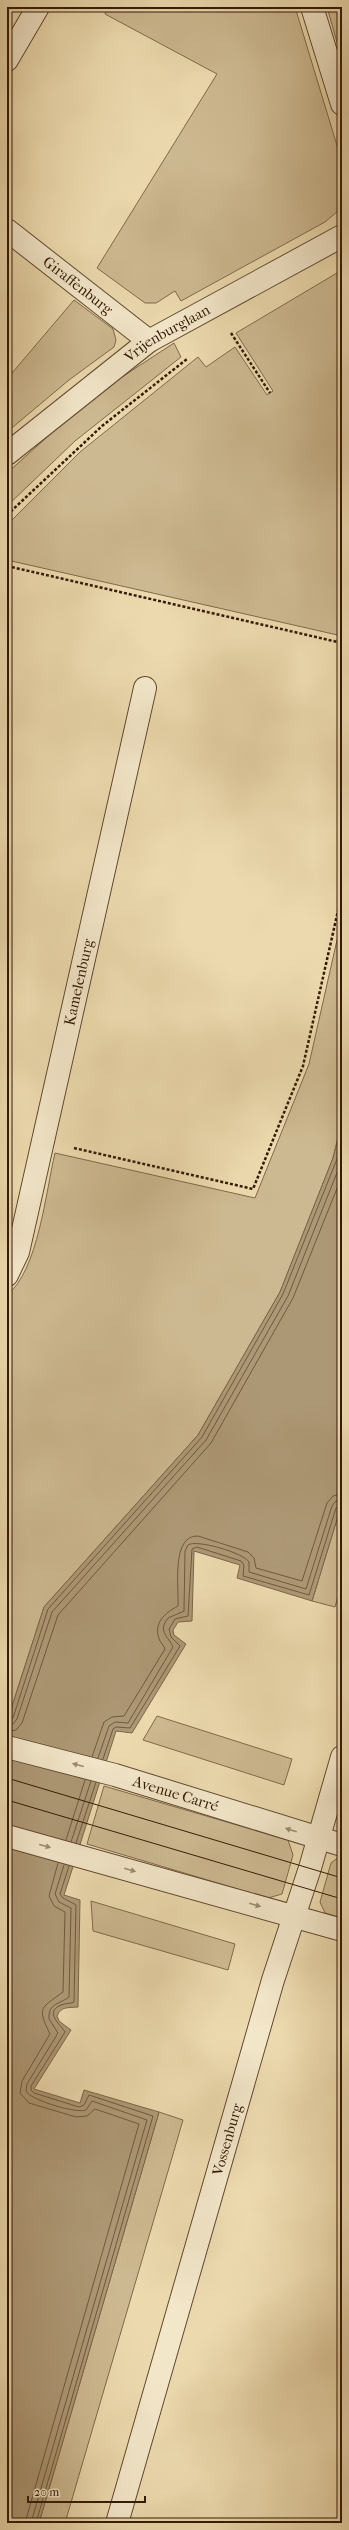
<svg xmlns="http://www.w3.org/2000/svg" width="349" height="2530" viewBox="0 0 349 2530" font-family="'IM FELL French Canon',serif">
<rect width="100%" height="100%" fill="#ecdaae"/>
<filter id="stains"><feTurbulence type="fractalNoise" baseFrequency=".005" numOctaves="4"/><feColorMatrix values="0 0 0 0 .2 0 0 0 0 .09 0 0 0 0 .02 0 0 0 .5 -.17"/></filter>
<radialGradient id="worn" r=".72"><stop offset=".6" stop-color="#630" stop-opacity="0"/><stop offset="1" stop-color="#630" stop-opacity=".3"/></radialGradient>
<path fill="#cdb991" stroke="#80694c" d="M107 7H295L342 162V204L338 211 325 222 181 301 175 291 156 303H145L97 268 217 74 105 14Z
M327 7H342V60Z
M342 270V636L7 560V525L80 452 198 357 206 367 235 347 267 395 273 391 236 333Z
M74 300 113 329 116 340 114 347 69 380 7 432V379Z
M174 343 181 357 75 441 7 506V473L65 421 122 377Z
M342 918V1122L333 1158 280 1292 198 1435 44 1607 13 1703 7 1701V1295C38 1271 46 1191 55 1153L255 1198 309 1064Z
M342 1503V1582L335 1607 312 1601Z
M157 1716 292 1759 284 1785 143 1740Z
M104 1786 288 1840 293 1855 282 1894 268 1898 87 1844Z
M340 1856 342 1857V1918L325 1913 320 1902 331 1863Z
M91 1901 235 1944 228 1970 93 1931Z
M159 2112 183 2120 65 2523H39Z"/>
<path fill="#ad9875" stroke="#7c6549" d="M342 1122V1503L312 1601 237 1578 240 1565 194 1551 192 1621 178 1622 173 1630 174 1635 186 1644 132 1733 116 1731 64 1895 80 1900 78 2007C68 2008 61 2006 57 2016L59 2021 71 2030 34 2089 80 2103 84 2090 159 2112 39 2523H7V1722L44 1607 198 1435 280 1292 333 1158Z"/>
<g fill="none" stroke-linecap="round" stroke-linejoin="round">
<path stroke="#70583e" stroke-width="1" d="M7 1721 13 1718 48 1609 202 1437 283 1294 337 1159 342 1139
M7 1726 13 1724 17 1719 52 1612 206 1440 288 1296 342 1160
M7 1732 16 1730 22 1723 58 1615 211 1443 293 1298 342 1176
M92 1757 104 1722 112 1717 124 1716 165 1649C164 1646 162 1644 160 1641 152 1623 165 1613 178 1606 179 1587 171 1535 198 1536L248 1552 254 1558 256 1568 302 1581 327 1503 333 1496 342 1494
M98 1758 109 1726 115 1722 128 1723 173 1647C169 1637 157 1632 168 1618L184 1611 185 1551 188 1545C196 1539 244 1553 249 1562V1572L306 1589 332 1506 336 1501 342 1500
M103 1759 113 1729 116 1727 130 1728 180 1646 171 1637 169 1629 175 1619 188 1616 192 1549 197 1547 241 1561 244 1565 243 1576 309 1595 336 1508 342 1505
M66 1840 85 1780
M71 1842 91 1781
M76 1843 96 1782
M25 2523 139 2124 95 2109 87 2116 76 2117 29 2103 20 2093 22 2081 50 2034C36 2006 42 2008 63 1992L65 1912 54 1906 49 1896 58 1863
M31 2523 147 2120 92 2101 86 2110C77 2114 30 2100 26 2091L27 2084 58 2033 49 2019C48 2003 60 2004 69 1997L71 1908 59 1902 55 1894 64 1865
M36 2523 153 2116 89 2095 84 2105 79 2107 34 2093 31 2090V2086L65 2032C60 2024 44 2012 61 2005 66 2003 70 2004 74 2002L76 1905 63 1898 60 1894 69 1866"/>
<g stroke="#614930" stroke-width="24">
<g id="minor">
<path d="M312 7 342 104"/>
<path d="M7 60 38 7"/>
<path id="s1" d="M7 230 149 341"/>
<path id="s2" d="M7 454 149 341 342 236"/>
<path id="s3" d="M7 1275 18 1252 145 688"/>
<path id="s4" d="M7 1747 115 1775 342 1845"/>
<path d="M7 1836 342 1930"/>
<path id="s5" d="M117 2523 273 1980 310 1868 342 1757"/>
</g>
</g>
<path stroke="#331906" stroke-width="2.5" stroke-dasharray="3 2" stroke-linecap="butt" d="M231 333 270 393
M7 515 102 426 187 359
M7 566 342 643
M74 1148 253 1189 303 1066 342 893"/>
<use href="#minor" stroke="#f3e7ca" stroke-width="22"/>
<path stroke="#331906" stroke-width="1" d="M7 1778 342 1878
M7 1800 342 1899"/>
</g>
<defs><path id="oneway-solid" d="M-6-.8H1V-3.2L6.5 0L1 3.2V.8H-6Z"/></defs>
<g fill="#9d8a72">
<use href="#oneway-solid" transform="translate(78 1765) rotate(-165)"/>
<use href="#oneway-solid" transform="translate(291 1830) rotate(-163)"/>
<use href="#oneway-solid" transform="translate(45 1846) rotate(15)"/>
<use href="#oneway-solid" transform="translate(130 1870) rotate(16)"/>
<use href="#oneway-solid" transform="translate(255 1905) rotate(16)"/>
</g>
<g text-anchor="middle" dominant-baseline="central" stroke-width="3.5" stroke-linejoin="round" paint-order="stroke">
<g font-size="15" fill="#331906" stroke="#f3e7ca">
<text stroke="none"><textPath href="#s1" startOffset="90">Giraffenburg</textPath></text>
<text stroke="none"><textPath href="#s2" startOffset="201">Vrijenburglaan</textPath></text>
<text stroke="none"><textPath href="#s3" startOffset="302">Kamelenburg</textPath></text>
<text stroke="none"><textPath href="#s4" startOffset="175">Avenue Carré</textPath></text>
<text stroke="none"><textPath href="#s5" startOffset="399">Vossenburg</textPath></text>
</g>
</g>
<rect width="349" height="2530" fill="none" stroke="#ecdaae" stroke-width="24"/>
<rect x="8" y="8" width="333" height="2514" fill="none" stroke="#331906" stroke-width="2"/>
<rect x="12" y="12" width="325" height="2506" fill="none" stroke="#331906"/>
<path d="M28 2496v6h117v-6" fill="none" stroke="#331906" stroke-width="2"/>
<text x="34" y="2496" font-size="12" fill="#331906" stroke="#f3e7ca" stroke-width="3" paint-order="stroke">20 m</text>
<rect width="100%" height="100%" filter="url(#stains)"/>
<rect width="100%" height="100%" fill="url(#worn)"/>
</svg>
